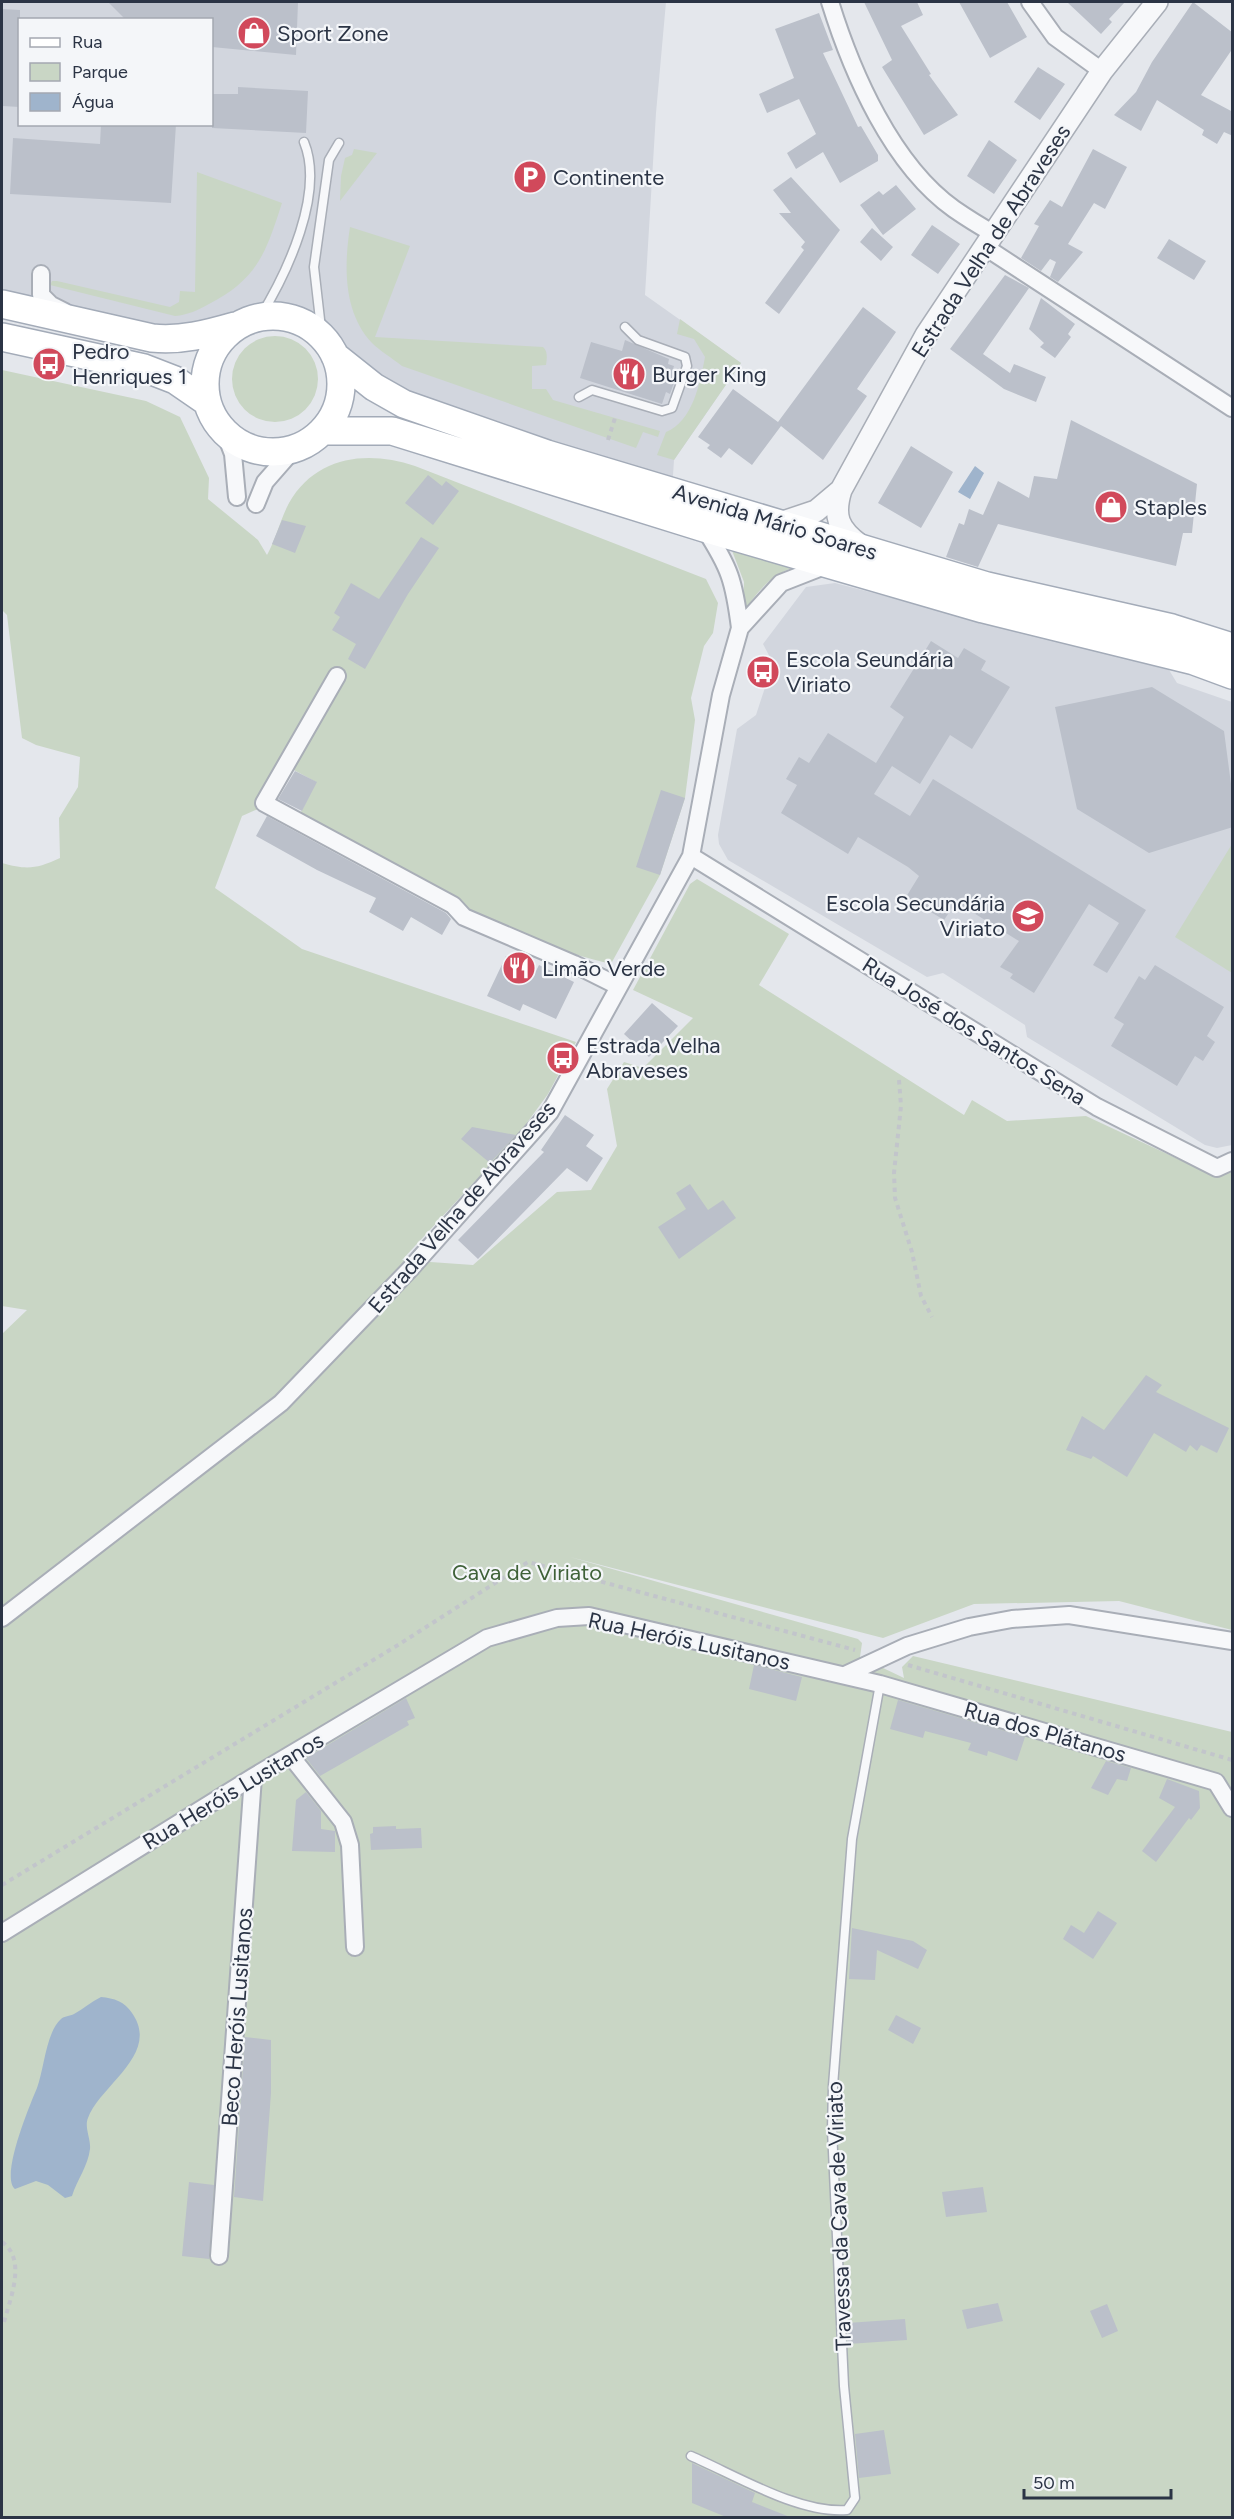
<svg xmlns="http://www.w3.org/2000/svg" width="1234" height="2519" viewBox="0 0 1234 2519" font-family="Figtree,sans-serif">
<rect width="100%" height="100%" fill="#e4e7ec"/>
<path fill="#d2d6de" fill-rule="evenodd" d="M2 2H666L656 113 645 295 741 363 674 460 672 491 374 387 288 313 222 339 2 300ZM20 20H212V124H20Z
M835 583 1169 670 1177 683 1232 702V1145L1217 1148 1205 1145 1027 1037 1025 1025 943 973 927 977 728 860 719 844 718 835 737 729 756 715 773 663 763 644 806 587Z"/>
<path fill="#c9d6c5" d="M354 149 377 153 340 201 341 176 345 158 352 155Z
M197 172 282 203C266 252 258 279 209 304 198 310 188 315 175 316L50 285 52 281H57L170 307 179 302 180 291 195 292Z
M350 227 410 246 375 337 543 347C548 351 547 359 546 365L532 366V389H546L553 400 660 431 658 437 643 432 636 448 402 366C392 358 380 351 372 343 343 312 344 266 350 227Z
M680 319 741 363 674 460 657 455 666 432C693 421 700 383 705 357L694 339 677 334Z
M232 379a43 43 0 1 1 86 0a43 43 0 1 1-86 0Z
M2 370 146 401 180 417 209 478 208 499 258 540 267 555C276 539 280 520 289 503 316 456 367 450 415 466L706 579 718 603 713 633 704 646 691 698 695 720 685 798 660 875 612 962 607 963C505 938 412 879 321 830L300 814 316 782 292 769 276 801 242 816 215 888 302 949 576 1042 548 1094 518 1135 402 1260 473 1265 557 1192 591 1190 617 1146 607 1089 624 1062 643 1068 693 1018 633 990 690 884 697 879 789 934 759 985 964 1115 972 1100 1007 1121 1086 1116 1208 1173 1222 1174 1232 1171V1630L1119 1601 974 1604 883 1638 570 1557 858 1639 862 1643 860 1657 904 1678 902 1667 913 1656 1232 1732V2517H2V1334L27 1310 2 1306V863C27 870 36 869 60 858L59 818 78 787 80 757 36 745 22 738 7 615 2 610Z
M731 548 794 567C770 576 756 592 743 614L744 582Z
M1232 844V973L1175 937Z"/>
<path fill="#9fb4cc" d="M975 466 984 473 970 499 958 492Z
M101 1997C114 1998 125 2002 132 2013 161 2054 100 2085 88 2118 84 2127 91 2139 90 2149 88 2166 77 2180 72 2196L65 2198 48 2185 36 2181 15 2189C0 2177 29 2107 37 2088 44 2070 46 2032 61 2019 64 2016 70 2016 74 2014 83 2009 91 2002 101 1997Z"/>
<path fill="#bbc0ca" d="M108 2H298L296 55 212 47V20H126Z
M864 2H917L923 15 901 26 931 74 929 75 958 115 924 135 882 67 892 60Z
M959 2H1007L1027 37 990 58Z
M1067 2H1125L1109 19 1112 22 1101 34Z
M1193 2 1233 33V48L1201 95 1233 112V136L1224 132 1217 144 1202 135 1204 130 1157 100 1141 131 1114 115 1136 92 1152 62Z
M2 9 20 10V107L2 106Z
M819 13 833 50 823 53 858 127 861 126 878 155V161L840 183 823 152 796 169 787 153 816 134 799 99 767 113 759 94 794 78 775 29Z
M1038 67 1065 84 1040 120 1014 102Z
M238 87 308 91 306 133 212 128V94H238Z
M101 124H176L171 203 10 194 13 138 100 144Z
M989 140 1017 160 994 194 967 176Z
M1093 149 1127 167 1105 209 1094 203 1068 244 1083 252 1058 282 1050 277 1056 262 1050 259 1041 271 1021 258 1039 226 1034 224 1050 200 1062 207Z
M791 177 840 230 779 314 765 303 804 250 801 247 805 242 779 213H791L773 190Z
M896 185 916 209 883 235 860 205 879 191 883 195Z
M932 225 960 244 938 274 911 255Z
M872 228 893 247 881 261 860 242Z
M1169 239 1206 261 1194 280 1157 258Z
M1005 275 1029 288 983 354 1010 373 1014 364 1046 377 1036 402 1004 389 950 349Z
M1041 298 1075 324 1068 334 1071 337 1055 358 1040 347 1044 343 1029 329Z
M863 307 896 332 857 389 867 396 823 460 781 426 752 465 729 448 721 458 707 448 710 445 698 437 733 389 778 422Z
M625 340 669 359 668 364 674 366 672 372 677 374 670 394 666 392 662 404 580 378 591 342 622 351Z
M1071 420 1197 484 1192 533H1183L1176 566 998 524 978 567 946 557 959 523 964 525 969 509 983 515 998 481 1029 498 1034 476 1057 479Z
M911 446 953 472 921 528 878 503Z
M428 475 442 486 446 481 459 491 433 525 405 503Z
M282 520 306 526 295 553 272 544Z
M421 537 439 548 408 594 365 669 348 659 356 644 332 630 340 617 334 613 351 583 379 599Z
M931 641 958 658 964 648 986 661 981 670 1010 687 972 749 950 735 920 784 892 766 874 794 910 816 933 779 1146 910 1107 973 1093 965 1119 923 1089 904 1034 993 1010 978 1013 974 1000 967 1019 941 956 902 944 920 906 897 919 876 908 867 858 837 848 854 781 813 797 785 786 779 799 757 809 763 828 733 876 763 904 717 890 707Z
M1152 687 1224 731 1233 799V827L1149 853 1077 809 1055 707Z
M295 771 317 782 302 811 278 799Z
M661 790 685 798 660 875 636 867Z
M267 816 446 913 451 919 442 935 411 917 403 931 369 912 376 898 317 870 256 836Z
M506 956 536 971 539 965 574 982 556 1019 523 1004 520 1011 487 996Z
M1155 965 1224 1007 1207 1036 1215 1042 1203 1061 1195 1056 1177 1086 1111 1046 1124 1024 1114 1018 1139 976 1145 980Z
M652 1003 678 1026 649 1057 624 1034Z
M565 1115 594 1135 586 1146 603 1158 587 1182 567 1168 478 1259 458 1240 544 1152 541 1150Z
M472 1127 516 1135 490 1163 461 1139Z
M690 1184 708 1210 723 1200 736 1218 679 1259 658 1227 686 1209 676 1193Z
M1146 1375 1162 1385 1156 1392 1229 1428 1217 1453 1201 1445 1197 1451 1190 1445 1186 1452 1154 1433 1127 1477 1093 1456 1091 1459 1066 1450 1082 1416 1104 1430Z
M754 1665 802 1677 796 1701 749 1689Z
M406 1698 415 1718 407 1721 409 1725 320 1776 306 1758Z
M898 1700 1025 1737 1017 1761 988 1751 987 1756 968 1750 971 1743 925 1731 923 1738 890 1729Z
M1106 1761 1131 1768 1127 1781 1117 1779 1108 1795 1091 1788Z
M1167 1779 1199 1791 1200 1808 1191 1820 1189 1818 1156 1862 1142 1851 1175 1807 1159 1798Z
M306 1792 321 1811V1829L335 1831V1852L292 1851 296 1800Z
M396 1826V1829L421 1828 422 1848 371 1850 370 1834 373 1833V1827Z
M1098 1911 1117 1923 1093 1959 1063 1939 1071 1925 1084 1933Z
M852 1928 913 1941 927 1950 918 1969 877 1950 875 1980 849 1979Z
M896 2015 921 2028 913 2044 888 2030Z
M245 2037 271 2040V2093L263 2201 234 2197Z
M189 2182 214 2185 209 2259 182 2256Z
M983 2187 987 2212 946 2217 942 2192Z
M998 2303 1003 2321 967 2329 962 2310Z
M1107 2304 1118 2331 1102 2338 1090 2311Z
M905 2319 907 2340 848 2344 847 2323Z
M884 2430 891 2474 859 2478 855 2434Z
M692 2463 755 2493 752 2502 790 2517H726L692 2503Z"/>
<g fill="none" stroke-linecap="round" stroke-linejoin="round">
<g stroke="#a9aeb7" stroke-width="11">
<path id="service" d="M260 317C287 273 325 193 304 142
M322 337 314 267 329 160 339 143
M579 397 592 390 662 411 672 408 687 366 685 357 638 340 625 327
M691 2456C735 2475 799 2514 847 2510L855 2498 844 2386 832 2130 833 2086 852 1839 880 1684"/>
</g>
<g stroke="#a9aeb7" stroke-width="20">
<path id="minor" d="M830 2C852 73 892 165 954 209 967 218 980 226 994 234
M1030 2 1055 37 1102 71
M985 247 1232 408
M41 274V295L51 305 65 312
M225 433 233 454 237 497
M256 504 265 482 293 450
M704 528C730 568 734 581 740 628
M337 676 264 803 453 905 464 917 574 964 618 986
M691 856 1097 1107 1217 1168 1232 1161
M2 1618 281 1403 411 1268 550 1112 691 856 721 695 740 628 781 583 827 565
M845 1675 907 1646 969 1627 1012 1619 1069 1615 1232 1641
M290 1755 343 1822 350 1845 355 1947
M2 1933 253 1777 487 1638 557 1618 589 1616 880 1684 1216 1782 1232 1808
M219 2256 253 1777"/>
</g>
<g stroke="#a9aeb7" stroke-width="24">
<path id="tertiary" d="M780 523 816 511 841 490
M860 545C838 529 833 516 841 490L926 335 1102 71 1157 2"/>
</g>
<g stroke="#a3abb8" stroke-width="30">
<path id="primary" d="M2 304 152 338C181 341 207 334 235 326
M205 384a68 68 0 1 1 136 0a68 68 0 1 1-136 0Z
M2 337 144 368 175 380 207 402
M335 356 374 387 404 404 547 454 987 586 1172 628 1232 647
M323 431H392L704 528 983 609 1194 661 1232 675"/>
</g>
<path stroke="#c2c5cb" stroke-width="4" stroke-dasharray="4.5 4.5" stroke-linecap="butt" d="M608 440 615 418
M899 1080 901 1106 894 1173 895 1198 912 1252 921 1296 932 1317
M908 1665 1232 1760
M2 1885 398 1645 528 1562 855 1650
M2 2242C28 2260 9 2301 3 2326"/>
<use href="#service" stroke="#f7f8fa" stroke-width="8"/>
<use href="#minor" stroke="#f7f8fa" stroke-width="16"/>
<use href="#tertiary" stroke="#f7f8fa" stroke-width="21"/>
<use href="#primary" stroke="#fff" stroke-width="27"/>
</g>
<defs>
<g id="shop-disc" transform="scale(1.725)"><circle r="9.5" fill="#d1495b" stroke="#f4f6f9"/><path d="M-5-2.5h2.3a2.7 3.5 0 0 1 5.4 0H5L5.5 6h-11ZM-1.5-2.5h3a1.5 2.3 0 0 0-3 0Z" fill="#fff"/></g>
<g id="parking-disc" transform="scale(1.725)"><circle r="9.5" fill="#d1495b" stroke="#f4f6f9"/><path d="M-3.5-5.5H1a3.5 3.5 0 0 1 0 7H-1V5.5H-3.5ZM-1-3.4V-.6H.8a1.4 1.4 0 0 0 0-2.8Z" fill="#fff"/></g>
<g id="bus-disc" transform="scale(1.725)"><circle r="9.5" fill="#d1495b" stroke="#f4f6f9"/><path d="M-5-6H5V4H4V6H2V4H-2V6H-4V4H-5ZM-3.5-4V0h7V-4ZM-3.5 1.2v1.5H-2V1.2ZM2 1.2v1.5H3.5V1.2Z" fill="#fff"/></g>
<g id="restaurant-disc" transform="scale(1.725)"><circle r="9.5" fill="#d1495b" stroke="#f4f6f9"/><path d="M-5-6h1v4h1v-4h1v4h1v-4h1v5L-1.5 .5V6h-2V.5L-5-1ZM5-6V6H3V1.5H1.5Q1.5-4 5-6Z" fill="#fff"/></g>
<g id="school-disc" transform="scale(1.725)"><circle r="9.5" fill="#d1495b" stroke="#f4f6f9"/><path d="M0-5L7-2L0 1L-7-2ZM-4 1L0 2.5L4 1V4Q0 6-4 4Z" fill="#fff"/></g>
</defs>
<g fill-rule="evenodd">
<use href="#shop-disc" x="254" y="33"/>
<use href="#parking-disc" x="530" y="177"/>
<use href="#bus-disc" x="49" y="364"/>
<use href="#restaurant-disc" x="629" y="374"/>
<use href="#shop-disc" x="1111" y="507"/>
<use href="#bus-disc" x="763" y="672"/>
<use href="#school-disc" x="1028" y="916"/>
<use href="#restaurant-disc" x="519" y="968"/>
<use href="#bus-disc" x="563" y="1058"/>
</g>
<g text-anchor="middle" dominant-baseline="central" stroke-width="4.5" stroke-linejoin="round" paint-order="stroke">
<g font-size="22" fill="#2b3445" stroke="#f4f6f9" text-anchor="start">
<text x="277" y="33">Sport Zone</text>
<text x="553" y="177">Continente</text>
<text x="72" y="351">Pedro<tspan x="72" dy="25">Henriques 1</tspan></text>
<text x="652" y="374">Burger King</text>
<text x="1134" y="507">Staples</text>
<text x="786" y="659">Escola Seundária<tspan x="786" dy="25">Viriato</tspan></text>
<text x="1005" y="903" text-anchor="end">Escola Secundária<tspan x="1005" dy="25">Viriato</tspan></text>
<text x="542" y="968">Limão Verde</text>
<text x="586" y="1045">Estrada Velha<tspan x="586" dy="25">Abraveses</tspan></text>
</g>
<g font-size="22" fill="#2b3445" stroke="#f4f6f9">
<text transform="translate(991 241) rotate(-57)">Estrada Velha de Abraveses</text>
<text transform="translate(775 522) rotate(17)">Avenida Mário Soares</text>
<text transform="translate(974 1031) rotate(32)">Rua José dos Santos Sena</text>
<text transform="translate(462 1207) rotate(-49)">Estrada Velha de Abraveses</text>
<text transform="translate(689 1641) rotate(12)">Rua Heróis Lusitanos</text>
<text transform="translate(1045 1732) rotate(16)">Rua dos Plátanos</text>
<text transform="translate(233 1791) rotate(-31)">Rua Heróis Lusitanos</text>
<text transform="translate(237 2017) rotate(-86)">Beco Heróis Lusitanos</text>
<text transform="translate(839 2216) rotate(-92)">Travessa da Cava de Viriato</text>
</g>
<g font-size="22" fill="#3f6138" stroke="#f4f6f9">
<text x="527" y="1572">Cava de Viriato</text>
</g>
</g>
<rect width="1234" height="2519" fill="none" stroke="#2b3445" stroke-width="6"/>
<rect x="18" y="18" width="195" height="108" fill="#f4f6f9" stroke="#a4a8b1" stroke-width="1.5"/>
<rect x="30" y="38" width="30" height="9" fill="#ffffff" stroke="#a4a8b1" stroke-width="1.5"/>
<text x="72" y="48" font-size="18" fill="#2b3445">Rua</text>
<rect x="30" y="63" width="30" height="18" fill="#c9d6c5" stroke="#a4a8b1" stroke-width="1.5"/>
<text x="72" y="78" font-size="18" fill="#2b3445">Parque</text>
<rect x="30" y="93" width="30" height="18" fill="#9fb4cc" stroke="#a4a8b1" stroke-width="1.5"/>
<text x="72" y="108" font-size="18" fill="#2b3445">Água</text>
<path d="M1024 2489v9h147v-9" fill="none" stroke="#2b3445" stroke-width="3"/>
<text x="1033" y="2489" font-size="18" fill="#2b3445" stroke="#f4f6f9" stroke-width="4.5" paint-order="stroke">50 m</text>
</svg>
